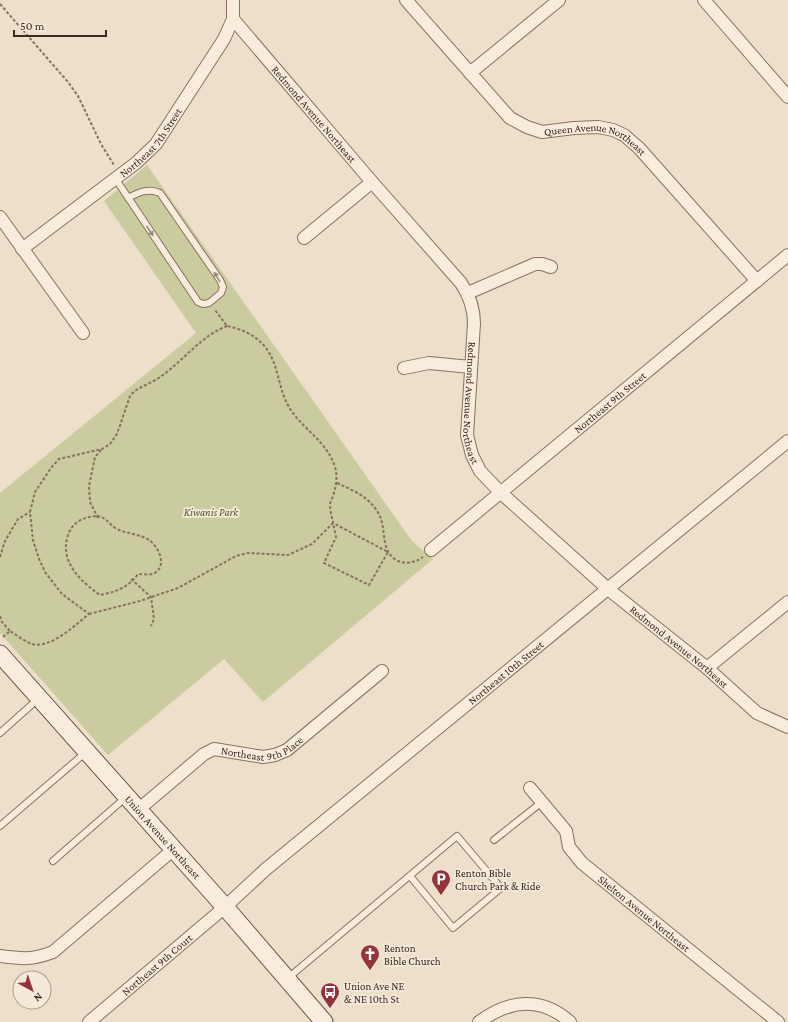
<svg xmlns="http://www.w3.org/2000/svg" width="788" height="1022" viewBox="0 0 788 1022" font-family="'Crimson Pro',serif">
<rect width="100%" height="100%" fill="#eddfca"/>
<path fill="#cacb9e" d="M147 165 412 541 433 559 263 702 224 659 108 755 0 633V493L196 333 104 201Z"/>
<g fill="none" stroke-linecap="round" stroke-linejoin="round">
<g stroke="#89715f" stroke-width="8">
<path id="lane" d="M115 178 198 302 203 304 209 303 221 293 223 287 220 280 160 193C148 188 139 192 128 198
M0 733 38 699
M0 826 85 753
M494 840 542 802
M53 861 125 798
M288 978 457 836 501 888 453 928 410 876"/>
</g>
<g stroke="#89715f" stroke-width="14">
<g id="street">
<path id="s1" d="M406 0 510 118 527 127 542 132 574 128 598 127 613 130 624 135 639 148 757 281"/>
<path d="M704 0 788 97"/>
<path id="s2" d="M233 19 372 182 461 283C469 295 474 307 474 323L467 435 472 455 480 471 500 492 608 589 707 668 757 713 788 727"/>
<path d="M470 73 559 0"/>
<path d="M0 217 83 333"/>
<path d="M304 238 372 182"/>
<path id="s3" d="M22 249 136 163 156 144 224 39 233 19V0"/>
<path d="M468 293 535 264H542L551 267"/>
<path d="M404 368 429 363 471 367"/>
<path id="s4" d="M431 550 788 255"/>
<path d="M707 668 788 602"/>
<path id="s5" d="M530 788 566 831 569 847 582 863 778 1022"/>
<path id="s6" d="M138 810 204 754 214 749 263 757 275 755 287 750 382 671"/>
<path d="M0 956C23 959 32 960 53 952L174 849"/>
<path id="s7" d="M89 1022 225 907 266 869 788 441"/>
<path d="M479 1022C509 1000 541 996 570 1022"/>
</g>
</g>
<g stroke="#6b5342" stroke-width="19">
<g id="secondary">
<path id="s8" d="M0 654 225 907 324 1022"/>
</g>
</g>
<path stroke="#89715f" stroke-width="2" stroke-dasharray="3 2" stroke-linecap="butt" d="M0 4 68 82 78 96 101 144 114 165
M337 483C352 490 368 496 377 511 385 523 382 533 386 546 391 564 409 567 423 557
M97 516C108 518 108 524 117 529 127 534 140 534 149 540 158 546 167 564 156 572 152 576 144 574 138 574 129 587 116 592 100 595 80 581 59 561 68 535 73 521 84 517 97 516Z
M98 518 90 502 89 486 95 457 101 450
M0 557 5 541 18 519 30 512
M131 579 151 597 154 619 151 626
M89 614 140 601 178 588 236 556 248 553 288 555 312 544 333 523 336 537 324 563 369 585 388 552 333 523C332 517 330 511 330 505 330 502 332 499 333 496 336 486 338 478 335 467 327 441 302 429 289 407 278 389 279 365 266 348 256 335 242 329 227 326L215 310
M0 616 2 622 10 631
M3 637 10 631C17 635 25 642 32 644 51 649 75 625 89 614L62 594 45 572 39 559 33 540 30 512 35 492 51 468 59 459 102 449 110 444 117 434 130 396C137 387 148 385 157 379 181 364 200 336 227 326"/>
<use href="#lane" stroke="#f8eddd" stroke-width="6"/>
<use href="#street" stroke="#f8eddd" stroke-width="12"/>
<use href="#secondary" stroke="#f8eddd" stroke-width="17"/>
</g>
<defs><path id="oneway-solid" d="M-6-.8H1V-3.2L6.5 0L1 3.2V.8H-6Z"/></defs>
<g fill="#998c80">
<use href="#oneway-solid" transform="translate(150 231) rotate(56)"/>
<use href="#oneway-solid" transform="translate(217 277) rotate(-122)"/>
</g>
<defs>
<g id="parking-pin" transform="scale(1)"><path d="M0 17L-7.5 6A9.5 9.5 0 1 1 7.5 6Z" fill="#95323c" stroke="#f5ead9"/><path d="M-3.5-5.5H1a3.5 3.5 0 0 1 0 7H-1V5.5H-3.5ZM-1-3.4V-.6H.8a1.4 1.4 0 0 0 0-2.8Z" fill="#fff"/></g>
<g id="church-pin" transform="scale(1)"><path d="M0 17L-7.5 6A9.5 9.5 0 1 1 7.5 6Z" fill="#95323c" stroke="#f5ead9"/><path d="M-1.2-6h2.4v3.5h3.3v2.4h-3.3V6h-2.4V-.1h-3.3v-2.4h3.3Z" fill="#fff"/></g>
<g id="bus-pin" transform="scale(1)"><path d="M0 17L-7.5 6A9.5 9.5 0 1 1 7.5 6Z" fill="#95323c" stroke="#f5ead9"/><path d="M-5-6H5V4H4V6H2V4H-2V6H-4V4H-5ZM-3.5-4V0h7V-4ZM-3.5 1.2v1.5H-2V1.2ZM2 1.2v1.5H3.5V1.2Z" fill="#fff"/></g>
</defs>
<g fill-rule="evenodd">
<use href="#parking-pin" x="441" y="879"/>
<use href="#church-pin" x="370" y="954"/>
<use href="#bus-pin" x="330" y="992"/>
</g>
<g text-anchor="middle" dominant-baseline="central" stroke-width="3.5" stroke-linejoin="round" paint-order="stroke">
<g font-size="11" fill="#3a2b22" stroke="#f5ead9">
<text stroke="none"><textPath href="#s2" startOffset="125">Redmond Avenue Northeast</textPath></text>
<text stroke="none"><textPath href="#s3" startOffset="168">Northeast 7th Street</textPath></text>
<text stroke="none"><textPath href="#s1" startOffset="249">Queen Avenue Northeast</textPath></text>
<text stroke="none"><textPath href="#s2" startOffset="472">Redmond Avenue Northeast</textPath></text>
<text stroke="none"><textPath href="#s4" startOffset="232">Northeast 9th Street</textPath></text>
<text stroke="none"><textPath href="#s2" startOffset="808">Redmond Avenue Northeast</textPath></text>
<text stroke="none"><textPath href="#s7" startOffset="544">Northeast 10th Street</textPath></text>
<text stroke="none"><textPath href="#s6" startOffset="148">Northeast 9th Place</textPath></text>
<text stroke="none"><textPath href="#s8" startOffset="245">Union Avenue Northeast</textPath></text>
<text stroke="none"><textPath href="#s5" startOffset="173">Shelton Avenue Northeast</textPath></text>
<text stroke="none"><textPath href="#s7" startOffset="89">Northeast 9th Court</textPath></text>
</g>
<g font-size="11" font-style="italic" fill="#4f5629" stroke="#f5ead9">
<text x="211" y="512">Kiwanis Park</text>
</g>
<g font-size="11" fill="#3a2b22" stroke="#f5ead9" text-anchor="start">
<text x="455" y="873">Renton Bible<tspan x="455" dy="13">Church Park &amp; Ride</tspan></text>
<text x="384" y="948">Renton<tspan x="384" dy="13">Bible Church</tspan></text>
<text x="344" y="986">Union Ave NE<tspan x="344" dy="13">&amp; NE 10th St</tspan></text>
</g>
</g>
<g transform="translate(32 990) rotate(140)"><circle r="19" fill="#f5ead9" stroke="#aa9e90"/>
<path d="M0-3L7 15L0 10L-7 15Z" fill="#95323c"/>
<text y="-6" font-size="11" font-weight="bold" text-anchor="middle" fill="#3a2b22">N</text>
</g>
<path d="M14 30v6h92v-6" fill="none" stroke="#3a2b22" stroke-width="2"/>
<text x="20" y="30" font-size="12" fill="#3a2b22" stroke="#f5ead9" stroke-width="3" paint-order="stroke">50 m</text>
</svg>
